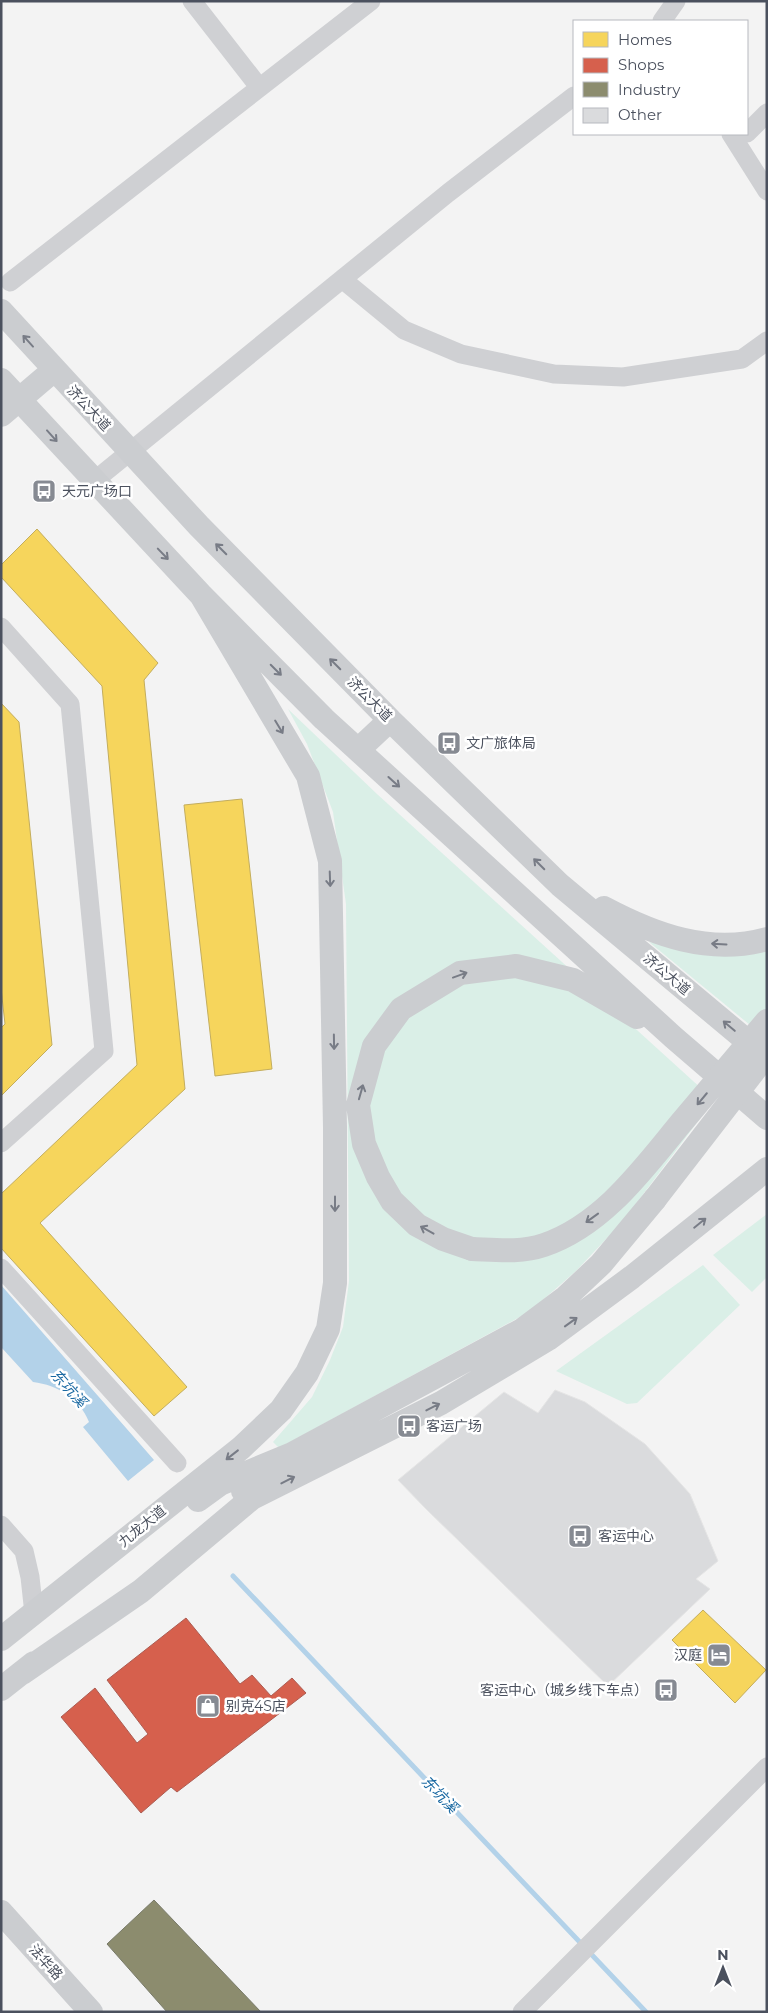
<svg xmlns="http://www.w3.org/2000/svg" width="768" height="2013" viewBox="0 0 768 2013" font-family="Montserrat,'Noto Sans SC',sans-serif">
<rect width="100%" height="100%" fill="#f3f3f3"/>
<path fill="#daefe7" d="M288 709 377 794 714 1100 623 1221 576 1271 529 1312 279 1448 273 1442 312 1397 330 1360 343 1327 349 1281 346 904 333 812 307 744Z
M649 942 702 951 767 950V1039Z
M767 1214V1277L752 1292 713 1255Z
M703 1265 740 1305 637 1403 627 1404 556 1371Z"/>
<path fill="#b3d2e9" d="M1 1285 154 1460 128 1481 83 1427 89 1422C80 1399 58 1385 33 1382L1 1347Z"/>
<path fill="#f6d55c" stroke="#c3ad5d" d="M37 529 158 663 144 680 185 1089 40 1223 187 1387 154 1416 1 1248V1194L137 1065 102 686 1 577V565Z
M1 703 19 722 52 1045 1 1096V1028L5 1024 1 988Z
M242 799 272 1069 215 1076 184 805Z
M703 1610 766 1670 735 1703 672 1640Z"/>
<path fill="#d6604d" stroke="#ac5c52" d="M186 1618 240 1684 252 1675 271 1696 292 1678 306 1693 177 1792 171 1787 141 1813 61 1717 95 1688 137 1743 148 1734 107 1680Z"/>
<path fill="#8c8c6e" stroke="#787a69" d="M154 1900 261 2012H167L107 1944Z"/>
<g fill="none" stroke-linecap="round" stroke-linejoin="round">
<path stroke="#b3d2e9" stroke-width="5" d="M233 1576 646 2012"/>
</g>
<path fill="#dadbdd" stroke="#e5e5e5" d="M555 1390 585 1402 645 1444 690 1494 718 1561 696 1579 710 1589 608 1686 427 1510 398 1480 504 1392 538 1413Z"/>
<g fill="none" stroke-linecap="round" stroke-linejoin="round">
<path stroke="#cfd0d3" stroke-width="19" d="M192 1 259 87
M662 21 676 1
M747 133 767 113
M731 134 767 191
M342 279 404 330 461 354 554 374 623 377 742 359 767 341
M10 282 371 1
M94 481 448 193 574 96
M1 627 70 704 104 1051 1 1143
M1 1268 177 1463
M1 1525 24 1551 30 1577 34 1614
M522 2012 767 1767"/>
<path stroke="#cbcdd0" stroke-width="24" d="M1 311 199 526 390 720 560 885 765 1056
M1 380 201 595 324 719 673 1037 767 1118
M1 415 54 370
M358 750 390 720
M604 908C655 935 709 955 767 939
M472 1249 443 1239 417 1225 392 1201 378 1177 364 1144 358 1105 374 1046 401 1009 460 973 516 966 573 980 637 1017
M292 1454 522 1330 566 1297 601 1264 655 1199
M198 1500 220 1484 292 1454 243 1491
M1 1639 241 1448 281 1410 307 1373 328 1329 335 1283V1127L330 861 308 776 201 595
M22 1673 141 1591 252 1498 441 1403 548 1339 632 1277 767 1169
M1 1689 34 1663
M1 1912 91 2012"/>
<path stroke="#cbcdd0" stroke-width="24" d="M655 1199 767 1054
M472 1249C496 1250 521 1253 544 1245 603 1225 643 1169 681 1123 710 1089 738 1055 767 1021"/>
</g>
<defs><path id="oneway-shaft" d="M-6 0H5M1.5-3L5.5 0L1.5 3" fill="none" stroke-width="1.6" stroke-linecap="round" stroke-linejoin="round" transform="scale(1.25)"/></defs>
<g stroke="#787c86">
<use href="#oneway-shaft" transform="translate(28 341) rotate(-132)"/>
<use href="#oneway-shaft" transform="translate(52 436) rotate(48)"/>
<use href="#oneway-shaft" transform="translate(221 549) rotate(-135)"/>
<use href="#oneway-shaft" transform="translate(163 554) rotate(46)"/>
<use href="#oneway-shaft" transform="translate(335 664) rotate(-135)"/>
<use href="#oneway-shaft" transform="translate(276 670) rotate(45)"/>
<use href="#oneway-shaft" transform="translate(279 727) rotate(59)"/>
<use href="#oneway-shaft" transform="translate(394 782) rotate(42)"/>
<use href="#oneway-shaft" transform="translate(539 864) rotate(-135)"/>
<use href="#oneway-shaft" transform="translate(330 879) rotate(88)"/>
<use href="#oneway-shaft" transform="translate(719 944) rotate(-177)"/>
<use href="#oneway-shaft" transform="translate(460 975) rotate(-20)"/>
<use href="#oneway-shaft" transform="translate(729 1026) rotate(-140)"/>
<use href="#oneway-shaft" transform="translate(334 1042) rotate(89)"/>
<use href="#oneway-shaft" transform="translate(361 1092) rotate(-74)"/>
<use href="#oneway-shaft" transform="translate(702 1099) rotate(130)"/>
<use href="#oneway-shaft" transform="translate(335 1204) rotate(90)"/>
<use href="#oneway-shaft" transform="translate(592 1218) rotate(144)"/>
<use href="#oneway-shaft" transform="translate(700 1223) rotate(-39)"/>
<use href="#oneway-shaft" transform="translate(427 1230) rotate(-151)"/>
<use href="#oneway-shaft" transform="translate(571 1322) rotate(-36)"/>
<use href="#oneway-shaft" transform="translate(433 1407) rotate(-27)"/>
<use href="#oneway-shaft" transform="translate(232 1455) rotate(142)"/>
<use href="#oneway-shaft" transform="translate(288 1480) rotate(-27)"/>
</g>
<defs>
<g id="bus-square" transform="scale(1.25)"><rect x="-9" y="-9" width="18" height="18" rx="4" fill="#868a92" stroke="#fff"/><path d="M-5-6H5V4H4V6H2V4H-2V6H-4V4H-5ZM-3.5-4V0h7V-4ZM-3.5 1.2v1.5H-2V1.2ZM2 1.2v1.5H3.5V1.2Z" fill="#fff"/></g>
<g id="hotel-square" transform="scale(1.25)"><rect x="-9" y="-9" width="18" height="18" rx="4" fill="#868a92" stroke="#fff"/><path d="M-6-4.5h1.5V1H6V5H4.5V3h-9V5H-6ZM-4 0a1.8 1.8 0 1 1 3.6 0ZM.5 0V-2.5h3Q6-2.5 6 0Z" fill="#fff"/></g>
<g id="shop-square" transform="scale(1.25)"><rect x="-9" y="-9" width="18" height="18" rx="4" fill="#868a92" stroke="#fff"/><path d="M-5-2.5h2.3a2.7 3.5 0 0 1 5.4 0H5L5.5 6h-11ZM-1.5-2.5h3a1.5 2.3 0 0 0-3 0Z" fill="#fff"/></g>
</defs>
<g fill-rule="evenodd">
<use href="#bus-square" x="44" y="491"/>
<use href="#bus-square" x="449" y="743"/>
<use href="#bus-square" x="409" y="1426"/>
<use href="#bus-square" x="580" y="1536"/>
<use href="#hotel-square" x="719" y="1655"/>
<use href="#bus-square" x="666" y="1690"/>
<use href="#shop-square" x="208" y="1706"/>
</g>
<g text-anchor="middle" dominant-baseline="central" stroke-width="5" stroke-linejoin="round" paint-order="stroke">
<g font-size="14" fill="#4b515e" stroke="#fff">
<text transform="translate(89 408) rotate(47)">济公大道</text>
<text transform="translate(370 699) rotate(45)">济公大道</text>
<text transform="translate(667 974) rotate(40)">济公大道</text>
<text transform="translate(142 1526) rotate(-39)">九龙大道</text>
<text transform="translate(46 1962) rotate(48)">法华路</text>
</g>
<g font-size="14" fill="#4b515e" stroke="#fff" text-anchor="start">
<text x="62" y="491">天元广场口</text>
<text x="466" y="743">文广旅体局</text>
<text x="426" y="1426">客运广场</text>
<text x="598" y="1536">客运中心</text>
<text x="702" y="1655" text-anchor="end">汉庭</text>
<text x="648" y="1690" text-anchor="end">客运中心（城乡线下车点）</text>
<text x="226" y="1706">别克4S店</text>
</g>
<g font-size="15" font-style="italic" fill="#1a69a2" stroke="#fff">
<text transform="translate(69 1388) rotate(48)">东坑溪</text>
<text transform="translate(440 1794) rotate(46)">东坑溪</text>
</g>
</g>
<rect width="768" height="2013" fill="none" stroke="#4b515e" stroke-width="5"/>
<rect x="573" y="20" width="175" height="115" fill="#ffffff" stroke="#b7b9bf"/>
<rect x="583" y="32" width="25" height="15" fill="#f6d55c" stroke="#b7b9bf"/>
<text x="618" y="45" font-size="15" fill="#4b515e">Homes</text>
<rect x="583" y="58" width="25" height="15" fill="#d6604d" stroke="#b7b9bf"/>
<text x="618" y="70" font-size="15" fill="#4b515e">Shops</text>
<rect x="583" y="82" width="25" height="15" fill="#8c8c6e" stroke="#b7b9bf"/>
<text x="618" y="95" font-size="15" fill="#4b515e">Industry</text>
<rect x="583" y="108" width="25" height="15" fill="#dadbdd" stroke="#b7b9bf"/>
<text x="618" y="120" font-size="15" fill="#4b515e">Other</text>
<g transform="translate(723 1968)" stroke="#ffffff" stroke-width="4" paint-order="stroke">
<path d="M0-4L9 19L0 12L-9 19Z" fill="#4b515e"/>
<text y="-8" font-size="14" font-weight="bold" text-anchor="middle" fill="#4b515e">N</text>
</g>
</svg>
